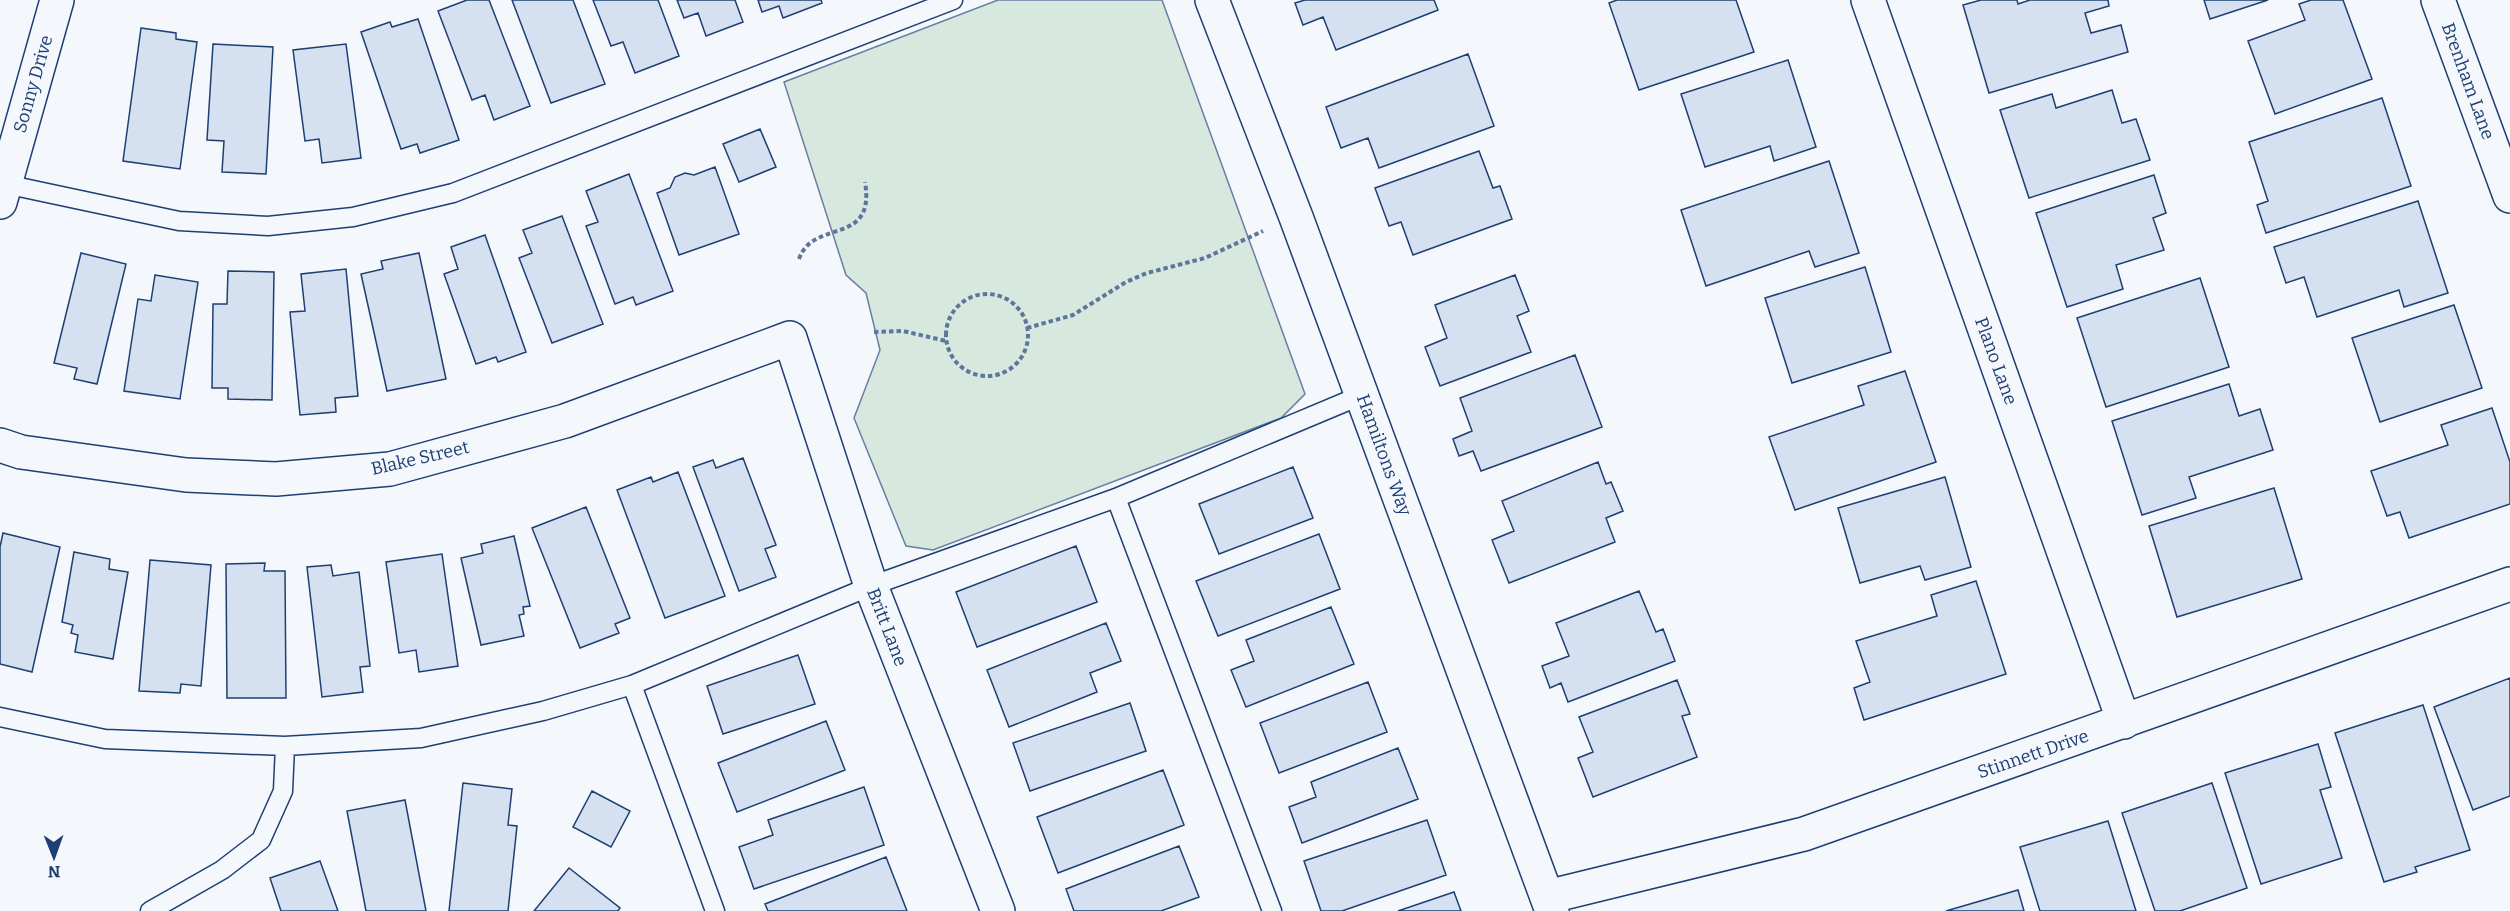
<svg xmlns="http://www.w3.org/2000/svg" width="2510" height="911" viewBox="0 0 2510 911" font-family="Bitter,serif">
<rect width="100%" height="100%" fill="#f4f7fb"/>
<path fill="#d7e8df" stroke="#687fa3" stroke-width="1.5" d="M998 0H1162L1305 394 1281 418 933 550 906 546 854 418 880 350 866 293 846 275 784 82Z"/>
<path fill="#d5e0f0" stroke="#1d3f73" stroke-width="1.5" d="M467 0H489L530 106 494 120 485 95 472 100 438 11Z
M512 0H573L605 84 551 103Z
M593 0H658L679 56 635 73 623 42 611 46Z
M677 0H735L743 22 706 36 698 13 684 18Z
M758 0H821L822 3 783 18 779 6 762 12Z
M1305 0H1434L1438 10 1336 50 1323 17 1303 25 1295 3Z
M1617 0H1736L1754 52 1639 90 1609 3Z
M1981 0H2017L2018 4 2030 0H2108L2109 6 2085 13 2091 33 2121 25 2128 52 1989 93 1963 5Z
M2204 0H2268L2210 19Z
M2311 0H2343L2372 79 2275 114 2248 41 2305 20 2299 4Z
M418 19 459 140 420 153 417 144 401 149 361 32 390 22 392 27Z
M141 28 176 33V39L197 42 180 169 123 161Z
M213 44 273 47 266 174 222 172 224 141 207 140Z
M346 44 361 158 322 163 319 139 305 141 293 50Z
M1468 54 1494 126 1379 168 1368 138 1341 148 1326 107Z
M1788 60 1816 147 1774 161 1770 146 1705 167 1681 94Z
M2112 90 2122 123 2136 119 2150 160 2029 198 2000 110 2052 94 2056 108Z
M2382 98 2411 186 2266 233 2257 205 2268 201 2249 142Z
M760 129 776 167 739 182 723 144Z
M1479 151 1493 188 1500 186 1512 219 1413 255 1401 222 1389 226 1375 188Z
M1829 161 1859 253 1815 267 1809 251 1706 286 1681 210Z
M715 167 739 234 679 255 657 193 670 188 675 177 685 173 694 175Z
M629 174 673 291 636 305 633 297 615 304 586 226 598 222 586 191Z
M2154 175 2166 213 2153 218 2164 250 2116 265 2123 289 2067 307 2036 213Z
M2418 201 2448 293 2404 307 2399 290 2317 317 2304 277 2286 283 2274 247Z
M562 216 603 324 552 343 519 258 532 253 523 230Z
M485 235 526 352 498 362 496 357 476 364 444 274 458 269 451 247Z
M81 253 126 264 97 384 74 379 77 368 54 363Z
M419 253 446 379 387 391 361 274 383 269 381 261Z
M1865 267 1891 352 1792 383 1765 298Z
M346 269 358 396 335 398 336 412 300 415 290 312 305 311 301 274Z
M228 271 274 272 272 400 228 399V388H212L213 304H227Z
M155 275 198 282 180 399 124 391 138 299 151 301Z
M1515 275 1529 311 1517 316 1531 352 1440 386 1425 347 1447 338 1435 305Z
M2200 278 2229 367 2106 407 2077 318Z
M2454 305 2482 388 2380 422 2352 338Z
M1575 355 1602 427 1481 471 1473 451 1459 456 1453 439 1472 431 1460 398Z
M1905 371 1936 462 1795 510 1769 437 1864 405 1858 386Z
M2229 384 2239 416 2260 409 2273 450 2189 477 2196 498 2142 515 2112 421Z
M2492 408 2510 462V504L2409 538 2400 512 2387 516 2371 471 2448 445 2441 425Z
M743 458 776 545 765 549 776 577 739 591 693 467 713 460 716 468Z
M1598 462 1606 484 1611 482 1623 511 1606 518 1615 542 1509 583 1492 540 1514 531 1502 501Z
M1293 467 1313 518 1219 554 1199 504Z
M678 472 725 596 665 618 617 490 651 477 653 482Z
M1945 477 1971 567 1925 580 1920 566 1860 583 1838 508Z
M2274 488 2302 579 2177 617 2149 526Z
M586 507 630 618 615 624 619 633 580 648 532 528Z
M3 533 60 547 32 672 0 664V547Z
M1319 534 1340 589 1218 636 1196 581Z
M514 536 530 606 523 607 524 614 519 615 524 636 481 645 461 558 483 553 481 544Z
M1076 546 1097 602 977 647 956 592Z
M74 552 110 559 109 569 128 572 113 659 75 652 78 635 71 633 73 625 62 622Z
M442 554 458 666 419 672 416 650 399 653 386 562Z
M150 560 211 565 201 686 181 684 180 693 139 691Z
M265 563 264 571H285L286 698H227L226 564Z
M331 565 333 576 359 572 370 666 360 667 363 692 322 697 307 567Z
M1976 581 2006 674 1864 720 1854 688 1870 682 1856 641 1937 616 1931 595Z
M1639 591 1656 632 1663 629 1675 661 1568 702 1561 683 1550 688 1542 666 1569 656 1556 623Z
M1331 607 1354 664 1246 707 1231 670 1254 661 1246 640Z
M1106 623 1121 661 1090 673 1097 692 1009 727 987 670Z
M798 655 815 704 723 734 707 686Z
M2510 678V796L2473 810 2434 707Z
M1677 680 1690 714 1682 716 1697 757 1593 797 1578 758 1593 752 1579 717Z
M1368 682 1387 732 1279 773 1260 723Z
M1130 703 1146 751 1030 791 1013 743Z
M2423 705 2470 850 2415 867 2417 872 2384 882 2335 733Z
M826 721 845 770 737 812 718 763Z
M2318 744 2331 787 2320 790 2342 858 2261 884 2225 773Z
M1398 748 1418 799 1302 843 1289 807 1316 797 1311 782Z
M1163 770 1184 825 1058 873 1037 817Z
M463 783 512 789 508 825 517 826 508 911H449Z
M2212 783 2247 888 2180 911H2155L2122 813Z
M864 787 884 845 754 889 739 847 773 835 768 820Z
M592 791 630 811 611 847 573 827Z
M405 800 426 911H366L347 811Z
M1427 820 1446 875 1342 911H1321L1304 861Z
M2108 821 2136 911H2040L2020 847Z
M1179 846 1199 897 1161 911H1074L1066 889Z
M886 857 907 911H768L765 904Z
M320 861 338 911H281L270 878Z
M569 868 620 908 618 911H534Z
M2018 890 2024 911H1946Z
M1454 892 1461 911H1398Z"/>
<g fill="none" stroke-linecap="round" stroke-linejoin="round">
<g stroke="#1d3f73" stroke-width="21">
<path id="service" d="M5 184 179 221 268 226 353 217 453 193 953 0
M1116 498 1272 911
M632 685 715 911
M0 717 105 739 285 746 421 738 543 711 632 685 871 586 1116 498 1362 395
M150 911 222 870 261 840 283 791 285 746"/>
</g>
<g stroke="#1d3f73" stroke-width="36">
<path id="minor" d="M1212 0 1296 217 1552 911
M1868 0 2124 722
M2438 0 2510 196
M0 445 21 452 186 475 276 479 390 469 565 421 790 338 871 586 998 911
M1547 897 1804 834 2510 584"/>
</g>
<g stroke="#1d3f73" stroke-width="36">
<path id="tertiary" d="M0 202 57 0"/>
</g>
<path stroke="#5e769c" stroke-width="4" stroke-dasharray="4.5 3" stroke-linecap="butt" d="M799 259C813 218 876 247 865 182
M946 335a41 41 0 1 1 82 0a41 41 0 1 1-82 0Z
M1027 328 1073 315 1126 282 1147 273 1205 258 1263 231
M874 332 903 331 946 341"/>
<use href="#service" stroke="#f4f7fb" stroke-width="18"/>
<use href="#minor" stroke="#f4f7fb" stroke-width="33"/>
<use href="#tertiary" stroke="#f4f7fb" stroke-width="33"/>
</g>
<g text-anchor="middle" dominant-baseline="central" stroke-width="4.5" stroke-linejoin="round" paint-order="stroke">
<g font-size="18" fill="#1d3f73" stroke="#f4f7fb">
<text transform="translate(2468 81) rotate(70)">Brenham Lane</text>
<text transform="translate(33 84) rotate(-74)">Sonny Drive</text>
<text transform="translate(1996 361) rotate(70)">Plano Lane</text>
<text transform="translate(1384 455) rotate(70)">Hamiltons Way</text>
<text transform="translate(420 458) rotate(-13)">Blake Street</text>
<text transform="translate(887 627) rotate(69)">Britt Lane</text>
<text transform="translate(2033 754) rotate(-19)">Stinnett Drive</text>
</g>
</g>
<g transform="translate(54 857) rotate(179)" stroke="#f4f7fb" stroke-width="4.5" paint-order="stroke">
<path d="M0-4.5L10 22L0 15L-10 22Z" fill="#1d3f73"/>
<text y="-9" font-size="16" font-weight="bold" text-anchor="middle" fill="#1d3f73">N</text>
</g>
</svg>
